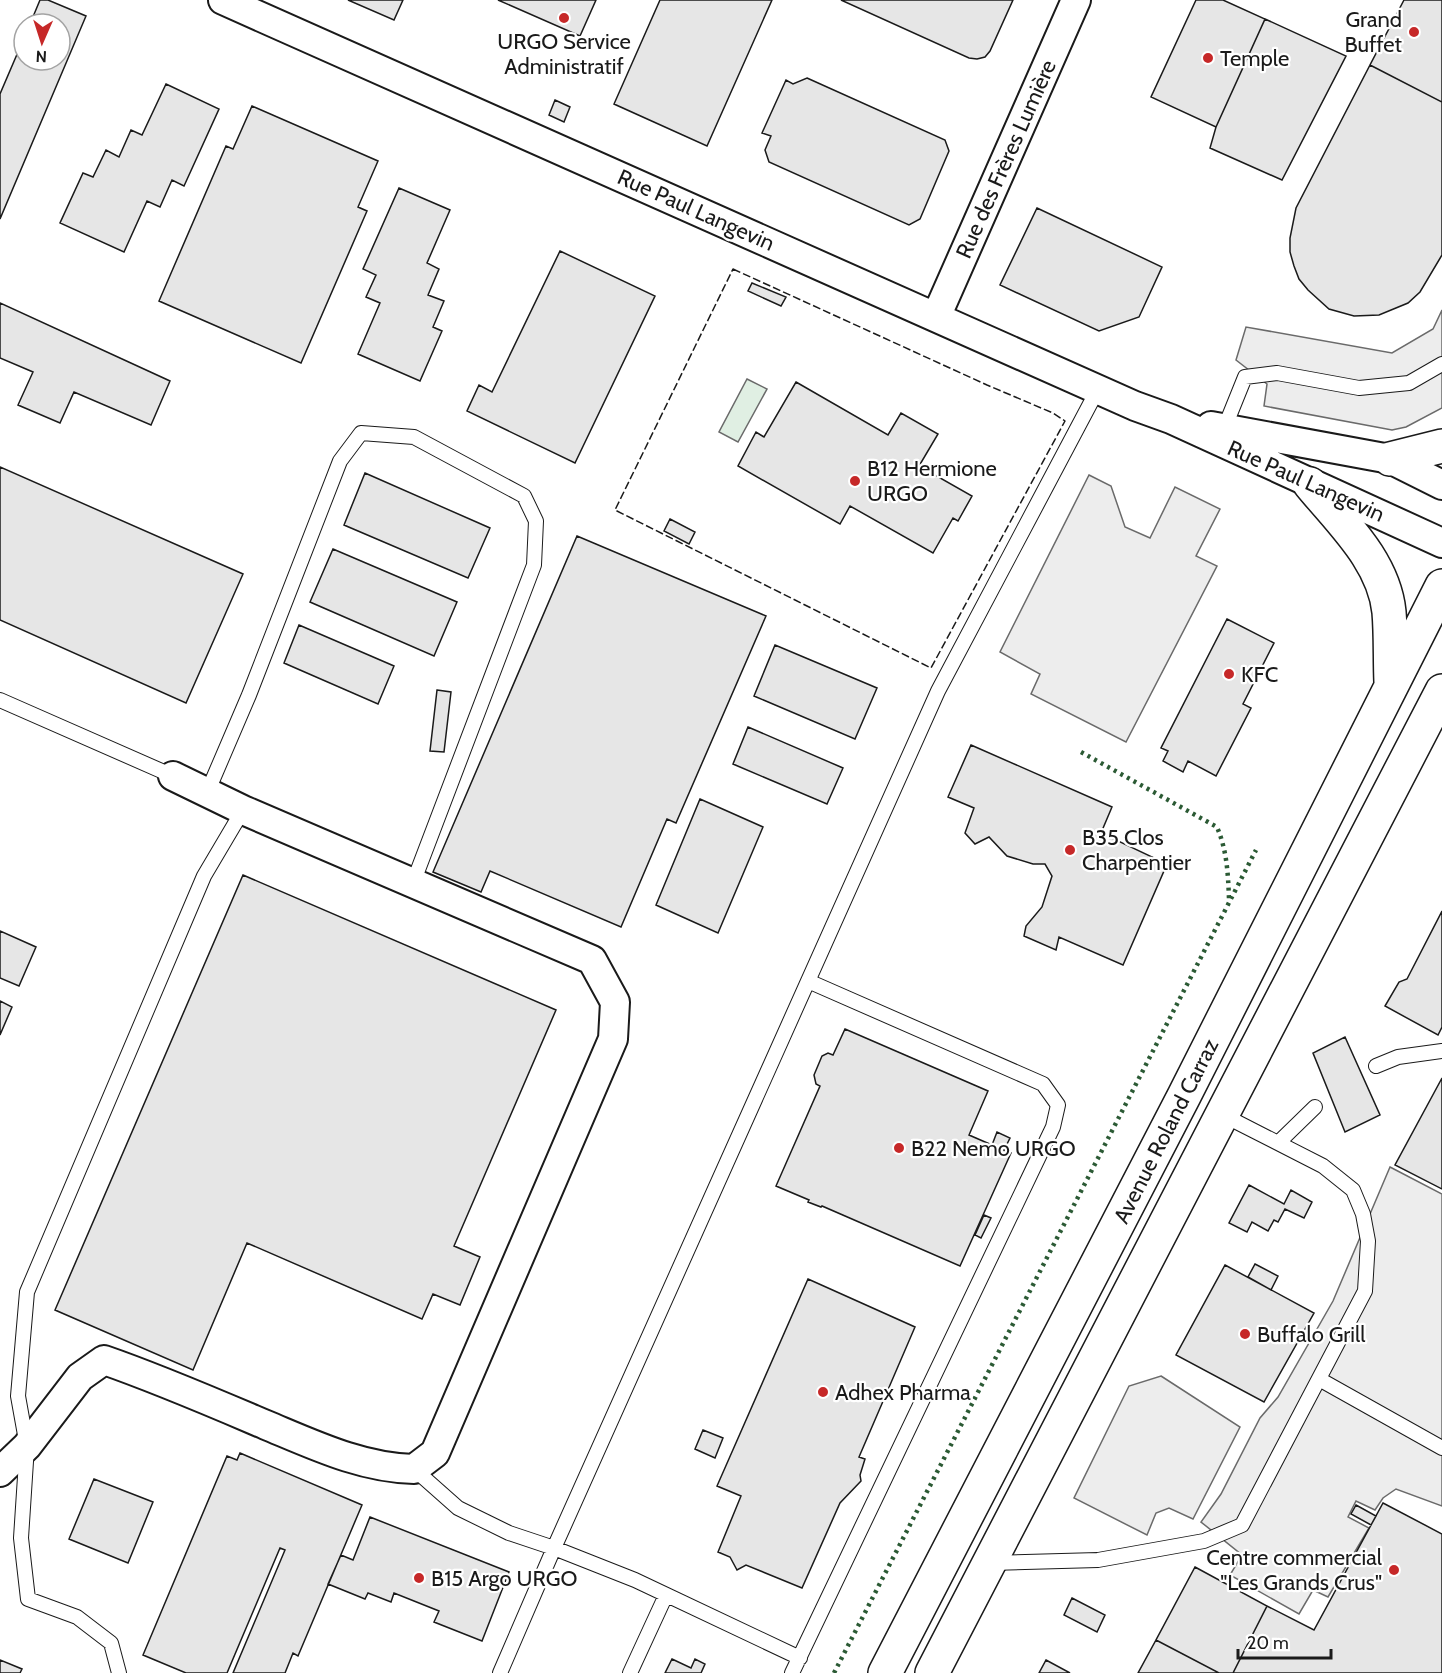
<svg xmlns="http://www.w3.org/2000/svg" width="1442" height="1673" viewBox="0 0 1442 1673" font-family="Cabin,sans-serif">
<rect width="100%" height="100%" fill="#fff"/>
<path fill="#e0efe3" stroke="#6a6a6a" stroke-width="1.5" d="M747 379 767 389 738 442 719 432Z"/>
<path fill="#ededed" stroke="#6a6a6a" stroke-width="1.5" d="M1442 310V408L1406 427 1392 430 1264 406 1267 384 1236 360 1246 327 1392 353 1433 329Z
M1089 475 1111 486 1125 527 1150 538 1175 487 1220 509 1196 556 1217 566 1126 742 1031 694 1040 674 1000 652Z
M1390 1167 1442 1194V1506L1396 1489 1383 1498 1375 1510 1356 1501 1348 1517 1369 1528 1328 1597 1313 1590 1299 1614 1230 1575 1242 1555 1201 1522 1221 1494 1260 1418 1278 1397 1333 1301Z
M1161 1376 1240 1427 1193 1519 1169 1508 1156 1513 1147 1535 1074 1498 1129 1386Z"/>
<path fill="#e6e6e6" stroke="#1a1a1a" stroke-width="1.5" d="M40 0H48L86 16 0 219V94L24 38V60H60V24H30Z
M348 0H403L394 20Z
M498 0H596L580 36Z
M660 0H772L707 146 614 104Z
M841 0H1013L990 51 985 57 977 59 969 58Z
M1196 0H1223L1265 19 1216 127 1151 97Z
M1404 0H1442V102L1370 65Z
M1265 19 1346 56 1282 180 1210 148 1216 127Z
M1370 65 1442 102V255L1420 292 1408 303 1379 315 1354 316 1329 309 1308 290 1299 279 1294 266 1290 252V238L1296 208Z
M807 78 945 140 949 151 920 219 909 225 769 162 765 150 771 136 762 133 786 80 793 84Z
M166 84 219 109 184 186 172 180 160 207 147 201 124 252 60 223 83 173 93 177 106 150 119 157 131 130 142 135Z
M555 100 570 107 564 122 549 115Z
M252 106 378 161 358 207 367 211 301 363 159 301 226 146 233 149Z
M399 188 450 210 427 263 439 269 428 295 444 301 433 327 442 331 420 381 358 354 380 303 366 297 376 275 363 269Z
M1037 208 1162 267 1139 317 1099 331 1000 285Z
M560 251 655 296 575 463 467 411 479 385 492 392Z
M752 283 786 297 781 306 748 291Z
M0 303 170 381 151 425 74 392 60 423 18 405 33 372 0 358Z
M796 382 888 435 901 413 938 434 919 466 972 496 958 521 953 518 933 553 850 506 840 524 738 466 756 432 764 437Z
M0 467 243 574 186 703 0 620Z
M365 473 490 528 468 578 344 525Z
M670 519 695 532 689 544 664 531Z
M577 536 766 616 676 823 667 819 621 927 490 871 481 892 433 872Z
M333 549 457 602 434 656 310 602Z
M1227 619 1274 643 1243 704 1251 708 1216 776 1188 761 1183 772 1163 761 1168 751 1161 748Z
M299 625 394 666 378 704 284 663Z
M775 645 877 688 855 739 754 696Z
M437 690 451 692 444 752 430 751Z
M748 727 843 768 827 804 733 764Z
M971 745 1112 807 1101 833 1167 864 1123 965 1059 937 1056 950 1024 936 1026 926 1042 907 1052 876 1045 864H1033L1007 856 989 837 975 844 965 833 974 808 948 797Z
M700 799 763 827 718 933 656 905Z
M243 875 556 1010 454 1246 480 1257 460 1305 433 1294 422 1319 247 1243 193 1370 55 1310Z
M1442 911V1027L1438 1035 1385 1006 1399 982 1407 979Z
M0 931 36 947 19 986 0 978Z
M0 1001 12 1007 0 1035Z
M845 1029 988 1091 969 1135 992 1145 997 1132 1010 1138 1004 1150 1011 1153 960 1266 822 1206 821 1207 808 1202 809 1200 776 1186 820 1086 816 1084 814 1075 822 1056 828 1053 833 1055Z
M1345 1037 1380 1115 1345 1132 1313 1053Z
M1442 1078V1189L1395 1165Z
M1249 1185 1284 1204 1291 1190 1312 1202 1304 1218 1285 1209 1278 1222 1274 1220 1268 1231 1252 1222 1247 1232 1229 1223Z
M984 1215 991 1218 981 1238 975 1235Z
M1255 1264 1278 1276 1271 1290 1248 1277Z
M1225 1265 1314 1313 1264 1402 1176 1355Z
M808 1279 915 1327 859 1457 865 1459 860 1475 861 1481 840 1503 802 1588 746 1565 737 1570 730 1557 718 1552 741 1496 717 1486Z
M703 1430 723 1438 715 1458 695 1449Z
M240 1453 362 1505 298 1656 293 1653 285 1673H233L285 1550 280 1548 227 1673H186L143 1655 227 1456 237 1460Z
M94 1479 153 1502 128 1563 69 1539Z
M1383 1503 1442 1534V1673H1233L1267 1606 1314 1630Z
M1356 1505 1376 1516 1371 1525 1351 1514Z
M370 1517 509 1572 482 1641 434 1622 439 1611 394 1593 391 1602 368 1593 365 1599 328 1584 341 1555 353 1560Z
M1195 1567 1267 1606 1233 1673H1219L1156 1640Z
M1072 1598 1105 1615 1097 1632 1064 1615Z
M1156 1640 1219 1673H1138Z
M672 1659 691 1668 695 1659 705 1664 701 1673H665Z
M0 1660 22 1669 20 1673H0Z
M1046 1660 1070 1673H1039Z"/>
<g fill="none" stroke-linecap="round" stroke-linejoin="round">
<g stroke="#1a1a1a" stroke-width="16">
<path id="service" d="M1224 429 1245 377 1277 373 1359 388 1409 383 1442 364
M0 700 173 776
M207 793 249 695 340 461 361 433 414 437 524 496 536 521 534 565 413 883
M1376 1066 1398 1057 1442 1051
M1278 1143 1315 1107
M1319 1379 1442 1448
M414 1469 458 1508 509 1533 554 1548 938 691 1098 389
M990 1563 1098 1560 1204 1541 1242 1525 1365 1291 1368 1241 1363 1214 1353 1190 1323 1166 1221 1114
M119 1673 111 1643 77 1617 28 1599 21 1538 27 1446 18 1396 27 1292 204 876 243 810
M500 1673 554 1548 635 1580 800 1658
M630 1673 666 1595
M792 1673 1053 1127 1058 1105 1043 1084 808 981"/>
</g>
<g stroke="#1a1a1a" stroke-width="32">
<path id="minor" d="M223 0 1135 406 1171 419 1442 543
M936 317 1076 0
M1211 426 1390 459 1442 485
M0 1472 27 1446 80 1377 104 1360C159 1379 212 1402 266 1425 314 1445 362 1468 414 1469L435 1453 613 1039 615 1002 592 960 243 810 173 776"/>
</g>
<g stroke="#1a1a1a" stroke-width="36">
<path id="primary" d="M1390 459 1442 446
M1310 484C1341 522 1384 561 1389 612 1391 635 1390 659 1391 682
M885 1673 1184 1096 1442 586
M932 1673 1442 691"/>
</g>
<use href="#service" stroke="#fff" stroke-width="14"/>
<use href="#minor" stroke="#fff" stroke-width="28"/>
<use href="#primary" stroke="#fff" stroke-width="33"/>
<path stroke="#2b5a34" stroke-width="4.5" stroke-dasharray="3 4.5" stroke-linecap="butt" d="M1081 752 1217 827C1227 851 1228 873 1229 899
M834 1673 1256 850"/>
<path stroke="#1a1a1a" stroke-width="1.5" stroke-dasharray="8 3" stroke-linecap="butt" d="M733 269 987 385 1053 413 1065 421 931 668 615 510Z"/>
</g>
<g fill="#c62828" stroke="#fff" stroke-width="2">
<circle cx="564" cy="18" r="6"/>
<circle cx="1414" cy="32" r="6"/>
<circle cx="1208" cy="58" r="6"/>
<circle cx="855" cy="481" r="6"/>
<circle cx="1229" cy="674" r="6"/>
<circle cx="1070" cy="850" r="6"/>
<circle cx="899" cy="1148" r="6"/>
<circle cx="1245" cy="1334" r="6"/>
<circle cx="823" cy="1392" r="6"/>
<circle cx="1394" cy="1570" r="6"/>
<circle cx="419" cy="1578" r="6"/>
</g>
<g text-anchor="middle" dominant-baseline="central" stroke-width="4.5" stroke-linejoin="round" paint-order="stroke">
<g font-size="22" fill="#1a1a1a" stroke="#fff" text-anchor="start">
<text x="1402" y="19" text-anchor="end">Grand<tspan x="1402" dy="25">Buffet</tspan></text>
<text x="564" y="41" text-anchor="middle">URGO Service<tspan x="564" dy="25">Administratif</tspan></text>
<text x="1220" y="58">Temple</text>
<text x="867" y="468">B12 Hermione<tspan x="867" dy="25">URGO</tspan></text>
<text x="1241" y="674">KFC</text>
<text x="1082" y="837">B35 Clos<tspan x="1082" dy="25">Charpentier</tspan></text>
<text x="911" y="1148">B22 Nemo URGO</text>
<text x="1257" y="1334">Buffalo Grill</text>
<text x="835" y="1392">Adhex Pharma</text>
<text x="1382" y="1557" text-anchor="end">Centre commercial<tspan x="1382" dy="25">"Les Grands Crus"</tspan></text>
<text x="431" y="1578">B15 Argo URGO</text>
</g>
<g font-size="22" fill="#1a1a1a" stroke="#fff">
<text transform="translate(1006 159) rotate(-66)">Rue des Frères Lumière</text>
<text transform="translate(696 210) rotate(24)">Rue Paul Langevin</text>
<text transform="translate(1306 481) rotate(24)">Rue Paul Langevin</text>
<text transform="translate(1166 1131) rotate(-63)">Avenue Roland Carraz</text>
</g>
</g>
<g transform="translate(42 42) rotate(183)"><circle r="28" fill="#ffffff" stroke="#a3a3a3" stroke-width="1.5"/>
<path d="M0-4.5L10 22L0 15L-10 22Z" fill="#c62828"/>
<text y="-9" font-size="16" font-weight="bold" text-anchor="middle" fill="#1a1a1a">N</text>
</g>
<path d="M1238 1649v9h93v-9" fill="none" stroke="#1a1a1a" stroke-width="3"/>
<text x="1247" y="1649" font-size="18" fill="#1a1a1a" stroke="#ffffff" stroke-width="4.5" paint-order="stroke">20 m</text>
</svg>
